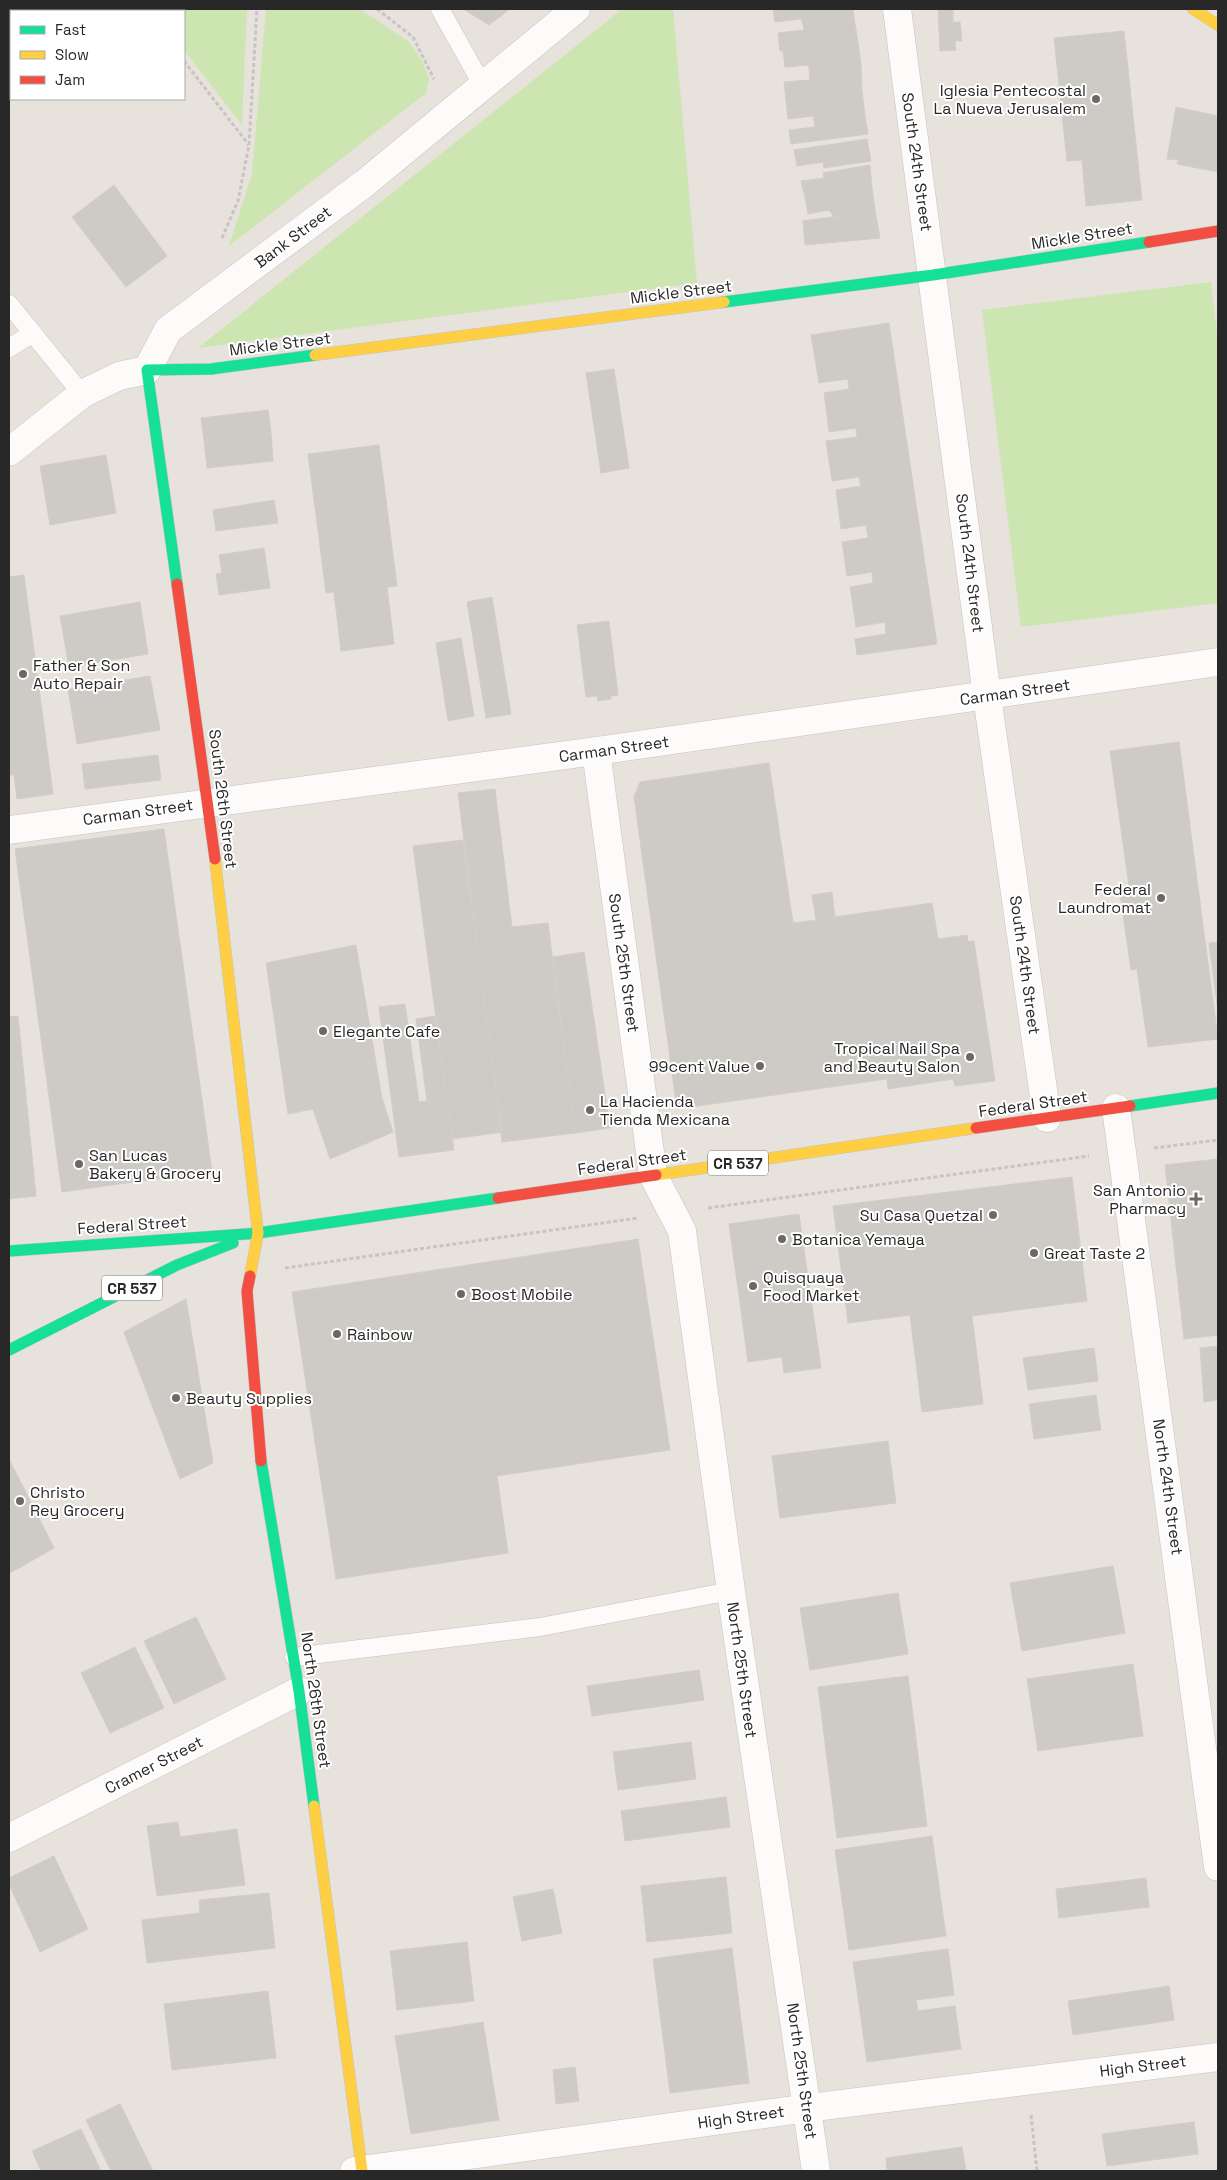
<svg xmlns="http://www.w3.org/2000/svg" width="1227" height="2180" viewBox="0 0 1227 2180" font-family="'Space Grotesk',sans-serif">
<rect width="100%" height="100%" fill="#e8e2dc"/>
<path fill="#cce5b1" d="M152 9H247L242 125 184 50V11H154Z
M266 9H360L409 42 422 61 429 79 426 93 229 246 252 174Z
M622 9H673L697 283 198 348Z
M1211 282 1218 343V603L1021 627 982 310Z"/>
<path fill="#cecac6" stroke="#d2cdc8" d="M463 9H510L489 25Z
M773 9H853L854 18 803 24 801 19 775 22Z
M938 9H953V22H960L962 41H955L956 50 940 51Z
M854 18 858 42 780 51 778 33 804 30 803 24Z
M1124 31 1142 200 1086 206 1082 160 1067 161 1054 38Z
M858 42 861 64 809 68 808 65 785 67 783 50Z
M861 64 862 90 786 100 784 82 810 80 809 68Z
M862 90 865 116 814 122 813 116 788 119 786 100Z
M1176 107 1218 116V172L1177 164 1179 160 1167 159Z
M865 116 868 134 791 144 789 130 815 127 814 122Z
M867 139 871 161 824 168 823 162 797 166 794 150Z
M870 165 872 187 805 197 801 181 824 178 823 173Z
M114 185 167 256 126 287 72 217Z
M872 187 875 211 835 218 829 210 808 214 805 197Z
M875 211 880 238 805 245 803 221Z
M889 323 937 644 857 655 855 639 886 634 885 622 856 627 850 587 873 583 872 572 847 576 842 542 868 538 866 525 841 529 836 490 861 486 859 477 832 481 826 441 857 437 856 428 829 432 824 393 849 389 848 379 819 383 811 335Z
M614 369 629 468 601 473 586 373Z
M268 410 271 433 204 441 201 418Z
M271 433 273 461 207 468 204 441Z
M379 445 397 586 387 587 394 644 341 651 334 592 326 593 308 454Z
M106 455 116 513 50 525 40 466Z
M274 500 278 523 216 531 213 510Z
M264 548 270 588 219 595 216 574 222 573 219 555Z
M24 575 53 794 17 799 14 775H9V577Z
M492 597 511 714 486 718 467 602Z
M140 602 148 654 69 667 60 616Z
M609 621 618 695 611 696V699L598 701 597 696 586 697 577 625Z
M461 638 474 716 448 721 436 643Z
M150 676 160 730 77 744 68 689Z
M1179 742 1218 1039 1148 1047 1137 969 1131 970 1120 894 1130 893 1110 751Z
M158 755 161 780 85 789 82 764Z
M769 763 793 923 816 920 812 895 832 892 835 917 932 903 938 939 967 935 968 942 974 941 995 1081 955 1086 953 1079 888 1089 887 1079 677 1109 634 797 640 782Z
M495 789 512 927 548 923 575 1133 502 1142 458 793Z
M164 829 212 1171 62 1192 15 849Z
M463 840 502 1132 452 1139 413 846Z
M1218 942V1011L1209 943Z
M356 945 382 1098 393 1132 330 1159 313 1109 288 1114 266 963Z
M584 952 610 1128 575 1133 553 957Z
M405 1004 419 1102 427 1101 416 1019 435 1016 454 1150 399 1157 379 1007Z
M18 1016 36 1196 9 1199V1017Z
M1218 1159V1335L1184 1339 1165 1165Z
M1072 1177 1087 1301 972 1316 983 1404 922 1412 910 1315 848 1323 833 1206Z
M799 1214 821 1368 784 1373 782 1357 748 1362 729 1224Z
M638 1239 670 1450 497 1476 508 1553 336 1579 292 1292Z
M186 1299 213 1463 180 1479 124 1332Z
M1218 1346V1400L1204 1402 1200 1348Z
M1094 1348 1098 1381 1028 1390 1023 1358Z
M1096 1395 1101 1430 1034 1439 1029 1404Z
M888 1441 896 1503 780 1518 772 1456Z
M9 1459 54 1548 21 1567 9 1544Z
M9 1544 21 1567 9 1573Z
M1113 1566 1125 1633 1022 1651 1010 1583Z
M898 1593 908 1654 810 1670 800 1608Z
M196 1617 226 1679 174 1704 144 1641Z
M135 1647 164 1708 110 1733 81 1673Z
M1133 1664 1143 1736 1038 1751 1027 1679Z
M699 1670 704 1700 592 1716 587 1686Z
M908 1676 927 1826 837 1838 818 1687Z
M691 1742 696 1779 618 1790 613 1752Z
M726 1797 730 1827 625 1841 621 1811Z
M178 1822 180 1837 237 1829 245 1885 157 1896 147 1826Z
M932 1836 946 1936 849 1950 835 1850Z
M54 1856 88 1929 40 1952 9 1884V1878Z
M726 1877 732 1933 647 1942 641 1886Z
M1146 1878 1149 1907 1059 1918 1056 1889Z
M553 1889 562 1933 522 1941 513 1897Z
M269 1893 275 1948 147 1963 142 1920 200 1913 199 1900Z
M467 1942 474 2001 397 2010 390 1951Z
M732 1948 749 2083 670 2093 653 1959Z
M948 1949 954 1995 916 2000 918 2011 955 2006 961 2049 867 2062 853 1962Z
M1169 1986 1174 2020 1073 2035 1068 2001Z
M268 1991 276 2058 172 2070 164 2004Z
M483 2022 499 2120 411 2134 395 2036Z
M575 2067 579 2101 556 2104 553 2070Z
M120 2104 153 2171H111L86 2120Z
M1194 2122 1198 2154 1107 2166 1102 2134Z
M81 2129 101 2171H41L32 2151Z
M962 2147 966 2171H887L886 2158Z"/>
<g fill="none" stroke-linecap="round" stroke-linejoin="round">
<g stroke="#c4c2c3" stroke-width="19">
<path id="lane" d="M440 9 483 86
M9 17 11 13
M9 304 82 394
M9 348 33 333
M294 1657 540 1627 731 1591"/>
</g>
<g stroke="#c4c2c3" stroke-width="29">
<path id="street" d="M897 9 987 696 1047 1118
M9 452 82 394 119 376 147 370 168 330 365 183 576 9
M596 751 653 1175 682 1231 731 1591 816 2171
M9 830 596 751 1218 662
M1116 1108 1218 1867
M9 1838 299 1691
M354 2171 808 2108 1218 2057"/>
</g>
<g stroke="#c4c2c3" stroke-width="12">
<path id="fast" d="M724 302 933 275 1149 242
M177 584 147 370 211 369 315 355
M1130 1106 1218 1093
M9 1251 258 1233 498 1198
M9 1350 177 1265 233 1243
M261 1461 299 1691 314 1806"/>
</g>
<g stroke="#c4c2c3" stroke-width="12">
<path id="slow" d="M1193 9 1218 25
M315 355 724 302
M215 859 258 1233 250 1276
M656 1175 976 1128
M314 1806 362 2171"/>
</g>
<g stroke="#c4c2c3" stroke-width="12">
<path id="jam" d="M1149 242 1218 231
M177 584 215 859
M976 1128 1130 1106
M498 1198 656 1175
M250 1276 247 1291 261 1461"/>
</g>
<path stroke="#c6c5c4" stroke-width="3" stroke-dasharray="4 2.5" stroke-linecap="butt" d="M143 9 146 11
M377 9 413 37 434 79
M184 61 249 145
M222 238 238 201 249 145 257 9
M1154 1148 1218 1140
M708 1208 1089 1156
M285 1268 638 1218
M1031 2115 1037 2171"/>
<use href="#lane" stroke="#fcfbfa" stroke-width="18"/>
<use href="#street" stroke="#fcfbfa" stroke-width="28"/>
<use href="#fast" stroke="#16e098" stroke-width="11"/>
<use href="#slow" stroke="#ffcf43" stroke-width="11"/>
<use href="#jam" stroke="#f24e42" stroke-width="11"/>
</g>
<g fill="#6b6967" stroke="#fff" stroke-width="2">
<circle cx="1096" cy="99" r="5"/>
<circle cx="23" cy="674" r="5"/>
<circle cx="1161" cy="898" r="5"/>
<circle cx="323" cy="1031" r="5"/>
<circle cx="970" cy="1057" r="5"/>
<circle cx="760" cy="1066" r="5"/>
<circle cx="590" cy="1110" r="5"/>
<circle cx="79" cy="1164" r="5"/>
<path d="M1193.5 1191.5h5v5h5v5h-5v5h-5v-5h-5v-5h5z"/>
<circle cx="993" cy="1215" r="5"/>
<circle cx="782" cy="1239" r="5"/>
<circle cx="1034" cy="1253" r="5"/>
<circle cx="753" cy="1286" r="5"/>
<circle cx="461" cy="1294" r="5"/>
<circle cx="337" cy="1334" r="5"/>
<circle cx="176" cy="1398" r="5"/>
<circle cx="20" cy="1501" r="5"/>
</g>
<g text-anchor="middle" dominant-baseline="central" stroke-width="4" stroke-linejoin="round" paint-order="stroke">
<g fill="#fff" stroke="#686868" stroke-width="1">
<rect x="708" y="1150.5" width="60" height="25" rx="4"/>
<rect x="102" y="1275.5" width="60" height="25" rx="4"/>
</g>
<g font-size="15" font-weight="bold" fill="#282828">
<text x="738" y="1163">CR 537</text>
<text x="132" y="1288">CR 537</text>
</g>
<g font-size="16" fill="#282828" stroke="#fff" text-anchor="start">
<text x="1086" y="90" text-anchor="end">Iglesia Pentecostal<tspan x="1086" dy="18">La Nueva Jerusalem</tspan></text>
<text x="33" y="665">Father &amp; Son<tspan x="33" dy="18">Auto Repair</tspan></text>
<text x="1151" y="889" text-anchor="end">Federal<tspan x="1151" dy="18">Laundromat</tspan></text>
<text x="333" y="1031">Elegante Cafe</text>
<text x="960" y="1048" text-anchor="end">Tropical Nail Spa<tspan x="960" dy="18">and Beauty Salon</tspan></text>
<text x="750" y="1066" text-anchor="end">99cent Value</text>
<text x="600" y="1101">La Hacienda<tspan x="600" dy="18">Tienda Mexicana</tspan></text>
<text x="89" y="1155">San Lucas<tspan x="89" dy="18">Bakery &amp; Grocery</tspan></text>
<text x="1186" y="1190" text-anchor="end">San Antonio<tspan x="1186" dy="18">Pharmacy</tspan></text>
<text x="983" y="1215" text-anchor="end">Su Casa Quetzal</text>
<text x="792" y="1239">Botanica Yemaya</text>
<text x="1044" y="1253">Great Taste 2</text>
<text x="763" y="1277">Quisquaya<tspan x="763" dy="18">Food Market</tspan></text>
<text x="471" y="1294">Boost Mobile</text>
<text x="347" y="1334">Rainbow</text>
<text x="186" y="1398">Beauty Supplies</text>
<text x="30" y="1492">Christo<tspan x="30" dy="18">Rey Grocery</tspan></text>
</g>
<g font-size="16" fill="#282828" stroke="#fff">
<text transform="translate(917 162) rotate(82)">South 24th Street</text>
<text transform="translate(1082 236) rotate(-9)">Mickle Street</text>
<text transform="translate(293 237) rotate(-37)">Bank Street</text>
<text transform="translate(681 292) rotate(-7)">Mickle Street</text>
<text transform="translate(280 344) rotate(-7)">Mickle Street</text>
<text transform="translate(970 563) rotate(83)">South 24th Street</text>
<text transform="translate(1015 692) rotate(-8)">Carman Street</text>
<text transform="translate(614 749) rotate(-8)">Carman Street</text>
<text transform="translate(223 799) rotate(83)">South 26th Street</text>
<text transform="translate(138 812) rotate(-8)">Carman Street</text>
<text transform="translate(624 963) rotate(82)">South 25th Street</text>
<text transform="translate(1025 965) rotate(82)">South 24th Street</text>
<text transform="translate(1033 1104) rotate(-8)">Federal Street</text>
<text transform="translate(632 1162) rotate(-8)">Federal Street</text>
<text transform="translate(132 1225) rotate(-4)">Federal Street</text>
<text transform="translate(1168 1487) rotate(82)">North 24th Street</text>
<text transform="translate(742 1670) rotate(82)">North 25th Street</text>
<text transform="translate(316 1700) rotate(82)">North 26th Street</text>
<text transform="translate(154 1765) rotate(-27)">Cramer Street</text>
<text transform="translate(1143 2066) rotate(-7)">High Street</text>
<text transform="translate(802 2071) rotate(82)">North 25th Street</text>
<text transform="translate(741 2117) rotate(-8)">High Street</text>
</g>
</g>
<rect width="1227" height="2180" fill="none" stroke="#282828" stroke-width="20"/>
<rect x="10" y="10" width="175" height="90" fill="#ffffff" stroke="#a9a9a9"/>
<rect x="20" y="26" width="25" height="8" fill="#16e098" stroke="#a9a9a9"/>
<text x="55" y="35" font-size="15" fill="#282828">Fast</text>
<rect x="20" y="51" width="25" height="8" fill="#ffcf43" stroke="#a9a9a9"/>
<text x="55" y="60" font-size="15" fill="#282828">Slow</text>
<rect x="20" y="76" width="25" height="8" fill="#f24e42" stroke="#a9a9a9"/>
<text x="55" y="85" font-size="15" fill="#282828">Jam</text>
</svg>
